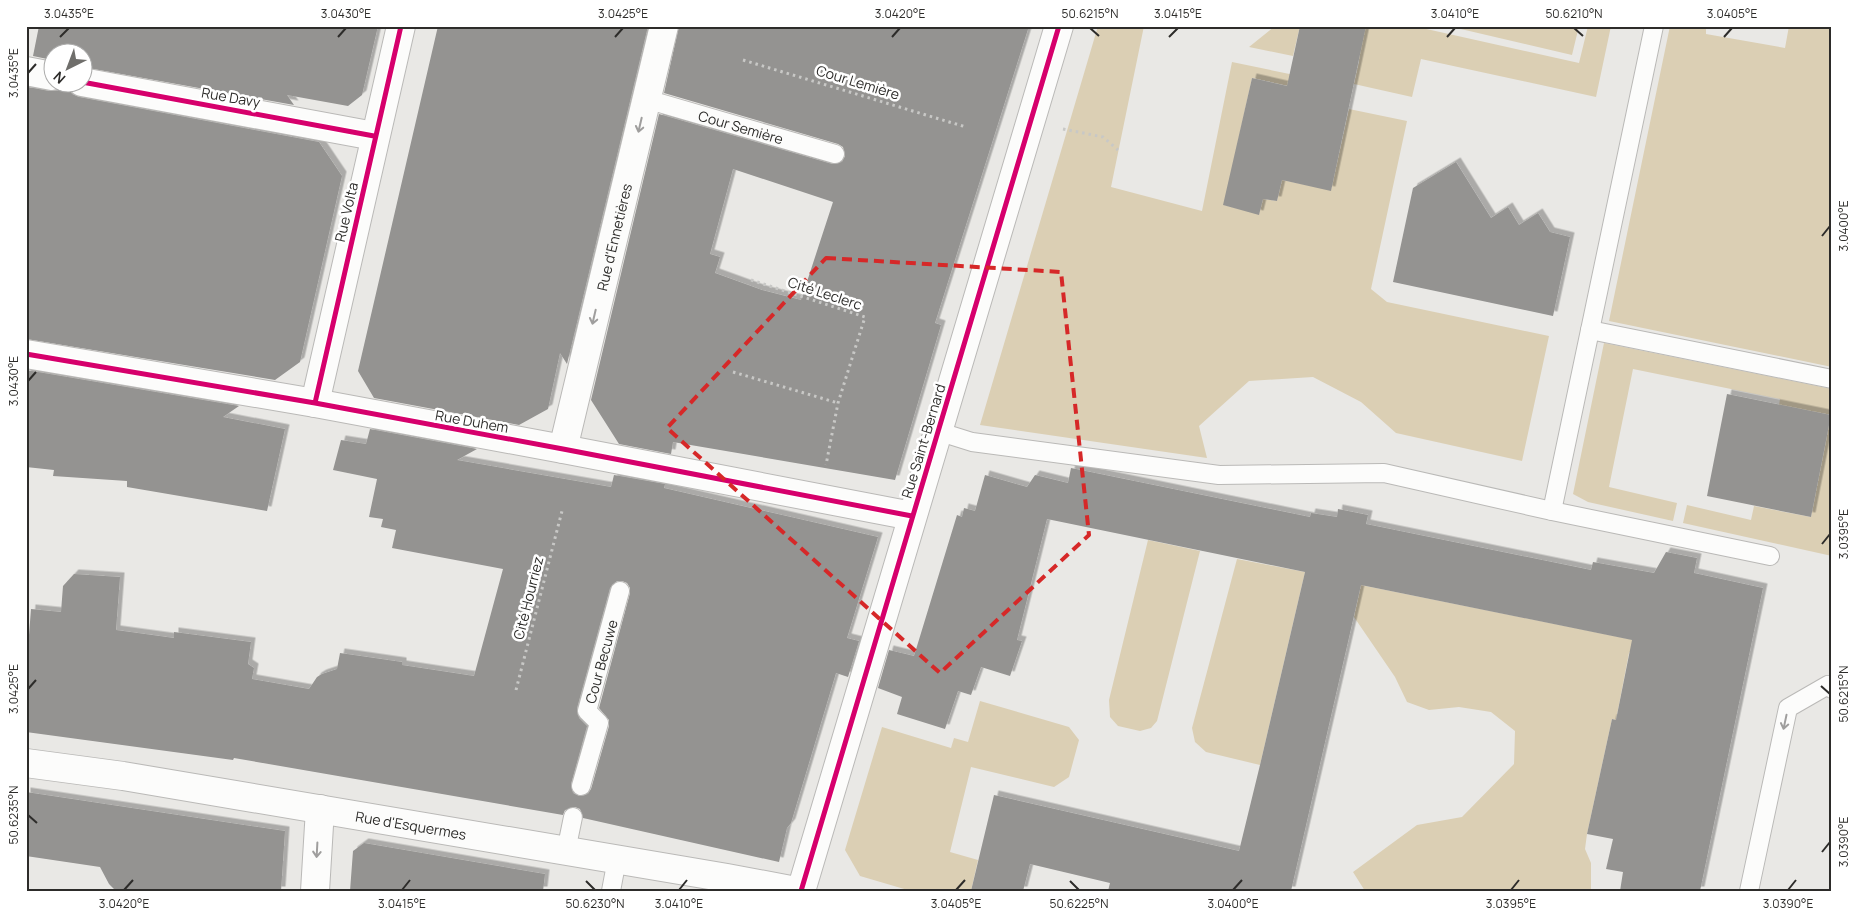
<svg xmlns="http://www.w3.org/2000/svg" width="1858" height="917" viewBox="0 0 1858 917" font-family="Manrope,sans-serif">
<defs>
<filter id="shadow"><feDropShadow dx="4.5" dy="-4.5" stdDeviation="0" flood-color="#0004"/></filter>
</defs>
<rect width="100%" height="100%" fill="#e9e8e5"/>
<path fill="#dbcfb4" d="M1098 26H1144L1111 187 1202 211 1232 62 1309 78 1307 90 1252 78 1224 205 1259 214 1263 199 1277 201 1282 180 1331 190 1349 109 1407 121 1371 289 1387 302 1549 336 1522 461 1396 433 1361 402 1313 377 1249 381 1199 426 1207 458 980 425Z
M1275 26H1300L1293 56 1249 47Z
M1362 26H1384L1394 28V26H1422V28L1579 63 1588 26H1611L1596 97 1421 59 1412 97 1354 84 1359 62Z
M1448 26H1579L1572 55Z
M1670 26H1706V34L1785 48 1789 26H1832V367L1609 321Z
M1604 343 1832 389V556L1683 523 1687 505 1751 520 1754 506 1811 517 1831 415 1779 405 1780 399 1633 369 1609 487 1677 503 1673 521 1588 502 1573 494Z
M1148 540 1200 551 1157 721 1151 728 1140 731 1118 726 1110 717 1109 700Z
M1237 559 1305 572 1260 765 1206 752 1195 742 1192 728Z
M1361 585 1639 641 1629 653 1616 720 1612 719 1587 834 1585 849 1591 863V891H1365L1353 872 1417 825 1462 817 1514 764 1515 731 1491 712 1459 707 1429 710 1407 702 1395 677 1354 617Z
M980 701 1069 727 1079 740 1069 777 1054 787 971 767 950 852 978 860 971 891H911L860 876 845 850 882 727 951 748 954 738 968 742Z"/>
<path fill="#949391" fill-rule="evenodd" filter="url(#shadow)" d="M39 26H378L362 95 348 106 287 95 294 105 82 67V52H52V60L33 56Z
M438 26H648L567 364 560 353 548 409 519 425 374 398 358 371Z
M679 26H1029L935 323 941 325 895 480 673 442 671 454 619 444 591 400 659 114 832 164 842 162 845 156 843 147 838 144 664 93ZM733 169 833 202 801 300 762 290 715 273 720 257 710 254Z
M1300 26H1366L1331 191 1282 180 1277 201 1263 199 1259 215 1223 205 1252 78 1287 86Z
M66 82 72 94 79 97 319 142 342 176 300 362 275 380 26 339V95L28 87 49 91H57L63 87Z
M1456 162 1491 218 1508 207 1519 225 1538 213 1550 232 1570 237 1553 316 1393 282 1413 188Z
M26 370 239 406 223 417 285 429 267 511 127 487V481L53 476 54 470 26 467Z
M1727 394 1831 415 1811 517 1707 496Z
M370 429 477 449 457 460 611 487 614 475 665 484 664 488 878 537 847 638 859 641 848 677 836 673 791 823 787 828 779 862 583 818 580 809 575 807 565 810 563 815 234 758 233 760 26 732V648H28L31 609 61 612 63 586 74 574 120 577 116 630 174 638V632L251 642 248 664 254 668 252 679 309 689 317 677 322 674 337 669 340 653 402 662V665L474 676 503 569 392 548 396 530 381 527 383 519 369 517 377 479 333 470 341 440 366 444ZM617 581H622L627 583 630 588V593L599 708 609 720V726L591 789 588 794 579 796 573 793 571 784 587 726 579 718 577 708 610 588Z
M1071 468 1310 517 1311 513 1337 517 1338 509 1368 515 1366 524 1591 570 1593 562 1654 573 1666 552 1697 558 1694 573 1763 588 1700 891H1620L1623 872 1606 869 1613 839 1587 834 1612 719 1616 720 1632 640 1361 585 1291 891H1108L1110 883 1030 864 1023 891H971L994 795 1239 851 1260 765 1305 572 1047 519 1017 640 1022 641 1010 676 981 667 971 695 958 691 945 729 897 714 902 697 878 688 889 650 914 656 957 515 962 517 964 508 975 511 985 475 1027 487 1035 475 1068 483Z
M26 792 285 831 281 891H116L109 884 100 867 26 856Z
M364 843 545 874 543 891H350L353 851Z"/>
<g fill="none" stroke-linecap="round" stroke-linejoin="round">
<g stroke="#bab9b7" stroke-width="20">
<g id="service">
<path id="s1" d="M646 99 835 154"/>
<path d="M1590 330 1832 379"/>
<path d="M937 431 972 442 1219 475 1384 473 1552 511 1770 556"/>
<path d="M1552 511 1654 26"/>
<path id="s2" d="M581 786 599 723 587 711 620 591"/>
<path d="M566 851 573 817"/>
<path d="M611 891 617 859"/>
<path d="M1749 891 1788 708 1828 685 1832 689"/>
</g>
</g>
<g stroke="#bab9b7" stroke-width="30">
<g id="minor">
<path d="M26 71 52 76"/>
<path d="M82 82 374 136"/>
<path d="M26 354 315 403 563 449 912 516"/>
<path d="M315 403 401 26"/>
<path id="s3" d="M563 449 664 26"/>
<path id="s4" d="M26 763 123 776 727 878 796 891"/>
<path d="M315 891 320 809"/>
<path d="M801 891 1059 26"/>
</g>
</g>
<path stroke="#c8c8c6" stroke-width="3" stroke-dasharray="2.5 4" stroke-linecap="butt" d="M743 60 966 127
M1063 129 1103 137 1118 150
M751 280 865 317 838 403 826 465
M733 372 838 403
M516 690 562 511"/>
<use href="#service" stroke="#fcfcfb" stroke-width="18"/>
<use href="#minor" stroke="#fcfcfb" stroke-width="28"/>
<g stroke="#fff" stroke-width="8">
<path id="cycleway" d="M82 82 374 136
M26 354 315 403 563 449 912 516
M315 403 401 26
M801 891 1059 26"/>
</g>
<use href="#cycleway" stroke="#d6006c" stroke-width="5"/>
</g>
<defs><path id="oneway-shaft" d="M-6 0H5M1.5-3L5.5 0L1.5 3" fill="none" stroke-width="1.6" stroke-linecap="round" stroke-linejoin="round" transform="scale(1.25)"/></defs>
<g stroke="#9f9e9d">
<use href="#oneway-shaft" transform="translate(640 125) rotate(103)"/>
<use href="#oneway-shaft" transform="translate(594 317) rotate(103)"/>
<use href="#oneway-shaft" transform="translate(1785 722) rotate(102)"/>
<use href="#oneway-shaft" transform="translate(317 850) rotate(93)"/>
</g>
<path fill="none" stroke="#d62828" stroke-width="4" stroke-dasharray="10 6" stroke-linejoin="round" d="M826 258 1061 272 1089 535 940 673 667 428Z"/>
<path fill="none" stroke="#2d2c2a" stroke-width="2" d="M1090 28 1099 36M1574 28 1583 36M60 37 69 28M338 37 346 28M615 37 623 28M892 37 900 28M1169 37 1178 28M1447 37 1455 28M1724 37 1732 28M28 73 36 64M1822 236 1830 226M28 381 36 372M1822 544 1830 534M1821 686 1830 694M28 689 36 680M28 815 37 823M1822 852 1830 842M586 881 595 890M1070 881 1079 890M124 890 133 880M402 890 410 880M679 890 687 880M956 890 965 880M1233 890 1242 880M1511 890 1519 880M1788 890 1796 880"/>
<g text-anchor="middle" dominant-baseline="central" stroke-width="5" stroke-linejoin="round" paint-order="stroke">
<g font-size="14" fill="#2d2c2a" stroke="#fff">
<text transform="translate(858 82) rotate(17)">Cour Lemière</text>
<text transform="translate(231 97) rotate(10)">Rue Davy</text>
<text stroke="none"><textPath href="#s1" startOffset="99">Cour Semière</textPath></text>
<text transform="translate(346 212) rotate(-77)">Rue Volta</text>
<text stroke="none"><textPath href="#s3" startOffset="218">Rue d'Ennetières</textPath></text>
<text transform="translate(825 293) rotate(18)">Cité Leclerc</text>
<text transform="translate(472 421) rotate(10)">Rue Duhem</text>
<text transform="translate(923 441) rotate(-73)">Rue Saint-Bernard</text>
<text transform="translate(528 598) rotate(-76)">Cité Hourriez</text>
<text stroke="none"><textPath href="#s2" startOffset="134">Cour Becuwe</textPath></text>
<text stroke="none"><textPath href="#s4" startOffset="390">Rue d'Esquermes</textPath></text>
</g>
</g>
<rect width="1858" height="917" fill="none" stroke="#ffffff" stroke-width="55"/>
<g transform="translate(68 68) rotate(222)"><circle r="24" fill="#ffffff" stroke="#ababaa"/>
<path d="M0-4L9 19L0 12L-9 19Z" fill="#6f6e6b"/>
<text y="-8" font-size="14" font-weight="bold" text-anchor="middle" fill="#2d2c2a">N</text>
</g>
<rect x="28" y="28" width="1802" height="862" fill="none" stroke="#2d2c2a" stroke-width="2"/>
<g font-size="12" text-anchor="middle" fill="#2d2c2a">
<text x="69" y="18">3.0435°E</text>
<text x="346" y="18">3.0430°E</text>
<text x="623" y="18">3.0425°E</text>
<text x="900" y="18">3.0420°E</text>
<text x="1090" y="18">50.6215°N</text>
<text x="1178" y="18">3.0415°E</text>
<text x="1455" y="18">3.0410°E</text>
<text x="1574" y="18">50.6210°N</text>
<text x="1732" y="18">3.0405°E</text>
<text transform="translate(14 73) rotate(-90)" y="4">3.0435°E</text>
<text transform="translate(1844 226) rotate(-90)" y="4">3.0400°E</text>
<text transform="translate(14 381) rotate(-90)" y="4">3.0430°E</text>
<text transform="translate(1844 534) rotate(-90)" y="4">3.0395°E</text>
<text transform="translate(14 689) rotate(-90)" y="4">3.0425°E</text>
<text transform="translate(1844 694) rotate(-90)" y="4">50.6215°N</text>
<text transform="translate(14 815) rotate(-90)" y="4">50.6235°N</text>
<text transform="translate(1844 842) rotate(-90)" y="4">3.0390°E</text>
<text x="124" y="908">3.0420°E</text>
<text x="402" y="908">3.0415°E</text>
<text x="595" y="908">50.6230°N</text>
<text x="679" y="908">3.0410°E</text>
<text x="956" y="908">3.0405°E</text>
<text x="1079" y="908">50.6225°N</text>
<text x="1233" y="908">3.0400°E</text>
<text x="1511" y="908">3.0395°E</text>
<text x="1788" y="908">3.0390°E</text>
</g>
</svg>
